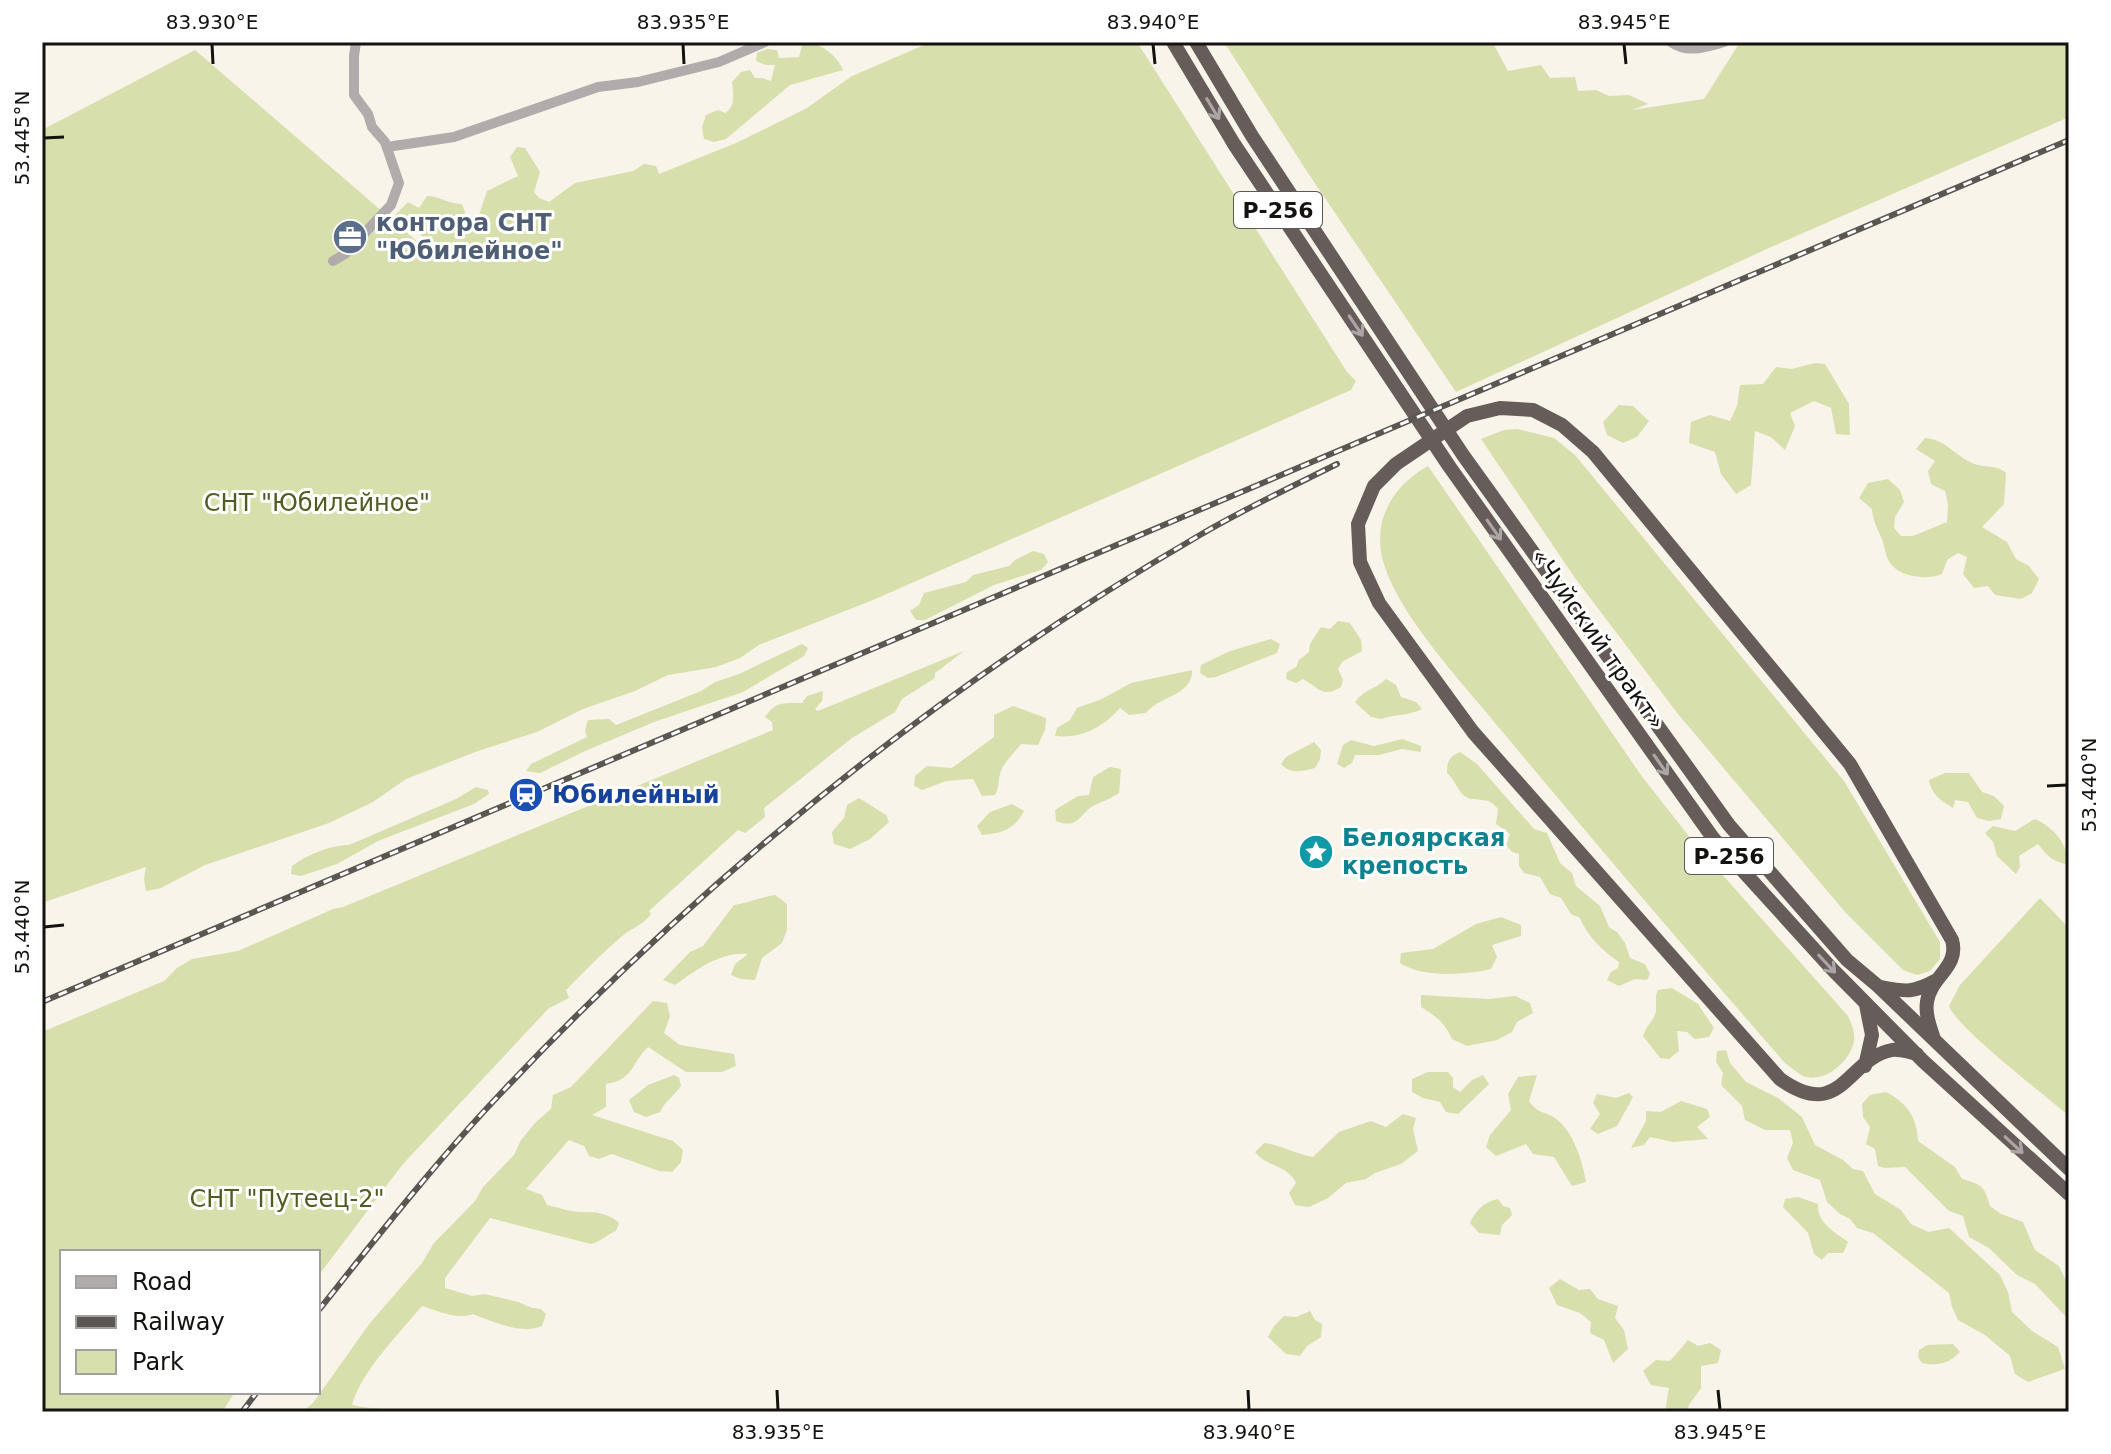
<svg xmlns="http://www.w3.org/2000/svg" width="2111" height="1454" viewBox="0 0 2111 1454" font-family="'DejaVu Sans',sans-serif">
<rect width="100%" height="100%" fill="#f8f4ea"/>
<path fill="#d7dfad" d="M803 42C820 42 837 55 843 70L790 85 726 139 714 142 704 139 702 127 706 115 718 110 725 113C736 107 733 93 732 82L741 72 750 70 755 78H762L771 81 775 65H766L756 61 757 53 767 49 777 50 779 58 799 57Z
M931 42H1137L1347 372 1356 381 1351 390 873 600 759 645 740 658 716 667 668 675 635 691 583 709 537 732 478 751 406 779 373 802 329 823 205 865 161 888 146 891 144 879 146 867 42 903V130L195 50 420 244 424 240 416 226 395 215 408 202 419 208 427 196C440 196 448 204 462 204L465 212 463 224H476L487 191 518 176 510 157 517 147 525 148 540 172 534 192 539 198 549 202 575 183 633 171 644 164 656 166 659 174 736 143 807 108 852 76Z
M1224 42H1488L1494 45 1508 71 1541 65 1550 78 1575 77 1578 91 1596 90 1609 96 1629 95 1648 104 1632 110 1704 99 1740 42H2069V117L1769 248 1456 392 1306 170Z
M1815 363 1825 364 1849 404 1850 435 1836 434 1831 408 1814 401 1790 413 1795 426 1785 450 1771 437 1755 431 1751 485 1736 494 1721 474 1715 452 1689 443 1691 422 1710 415 1730 421 1737 406 1740 385 1763 384 1776 367 1792 369Z
M1619 405 1633 406 1649 421 1637 437 1623 443 1607 435 1603 422Z
M1518 429 1554 438 1575 455 1844 781 1940 942V959L1930 971 1917 975 1903 970 1845 912 1678 714 1575 578 1481 439 1504 430Z
M1925 438C1946 440 1952 453 1970 462 1982 469 1995 463 2006 473L2004 504 1982 527 2007 542 2016 559 2029 566 2039 579 2032 593 2021 599 1995 595 1988 586 1974 588 1963 574 1967 557 1958 553 1947 560 1942 574C1925 581 1894 577 1887 557 1885 551 1884 545 1882 539 1877 528 1873 521 1872 509L1859 498 1868 483 1888 479 1900 490 1904 502 1895 517 1894 528 1901 536H1913L1947 522 1948 505 1945 491 1931 484 1928 471 1935 461 1916 449Z
M1428 466 1643 778 1696 845 1848 1016C1852 1025 1855 1032 1854 1041 1851 1060 1827 1082 1806 1077 1799 1075 1791 1067 1785 1063 1689 953 1594 842 1501 730 1466 687 1401 618 1385 567 1370 525 1390 487 1428 466Z
M1033 551 1044 554 1048 562 1041 570 994 585 925 620H916L910 611 919 605 924 593 966 582 973 575 1009 566 1015 560Z
M1338 621 1350 623 1361 640 1362 651 1342 662 1338 669 1343 680 1341 687C1322 699 1318 687 1303 679L1296 683 1286 679 1287 672 1296 667 1299 660 1309 652 1310 644 1321 627 1330 629Z
M1271 639 1280 644 1277 653 1216 677 1208 678 1200 673 1201 665 1230 651Z
M802 644 808 648 804 656 743 692 654 722 585 751 540 773 526 771 531 764 587 737 585 730 588 720 609 719 616 725 701 691 715 682 739 674Z
M964 651 935 673V678L902 699 895 712 852 738 764 808 765 817 745 833 738 830 649 911 651 914C642 926 631 928 621 937 602 953 584 972 566 990L569 998 549 1008 403 1164 318 1276V1252H62V1392H235L222 1412H42V1032L164 981 177 968 192 959 238 951 333 909 343 907 773 730 772 722 765 717C776 701 783 703 802 703L807 696 823 691 822 701 815 709 818 711Z
M1192 670C1193 696 1159 696 1146 713L1129 715 1120 708C1103 727 1082 739 1055 736L1057 728 1070 720 1077 708 1102 699 1131 683Z
M1386 679 1396 685 1401 697 1416 702 1422 709C1408 716 1395 714 1381 719L1371 717 1355 702C1363 690 1376 689 1386 679Z
M1013 706 1046 718 1045 730 1038 745 1021 744C1015 752 1002 764 1000 774 998 782 999 787 995 795L982 796 973 779 946 781 922 790 914 786 915 776 927 766 952 768 994 737V715Z
M1402 739 1421 746V752L1402 749 1379 755H1355L1352 763 1344 768 1337 764 1343 745 1351 740 1374 746Z
M1314 742 1321 750 1320 759 1315 768C1302 771 1292 775 1281 764L1286 757Z
M1460 752 1477 764 1534 829 1547 833 1560 863 1572 873 1576 886 1600 906 1609 927 1617 932 1625 943 1630 958 1645 964 1650 974 1647 980 1635 979 1619 986 1607 980 1611 972 1618 968 1619 962C1604 952 1587 936 1580 918L1571 914 1561 898 1550 894 1540 877 1524 873 1519 866V854L1512 852 1506 845 1510 834 1496 824 1498 809C1488 796 1481 802 1468 798 1458 794 1456 780 1447 773 1447 761 1449 757 1460 752Z
M1110 767 1121 769 1119 793C1110 799 1104 801 1095 805 1079 813 1080 830 1056 821L1055 810 1078 796 1089 795 1093 777Z
M1945 773H1969L1982 792 1994 796 2004 806 2001 819 1989 821 1977 818 1968 802 1955 800 1953 808C1941 801 1931 794 1929 780Z
M476 787 488 790 489 794 474 804 378 841 337 864 301 876 291 874 292 866C307 855 330 845 349 845L456 799Z
M859 798 886 815 889 822 870 839 850 849 834 844 832 832 844 818 847 805Z
M1012 804 1024 811C1014 830 1003 833 982 835L977 826 990 812Z
M2035 819C2053 827 2065 841 2069 861L2066 864C2051 861 2046 854 2038 844L2019 856 2020 867 2016 874 1997 856 1993 842 1985 833 1993 826 2015 831Z
M775 895 787 904V930L782 943 762 958 755 980 741 979 731 975 735 964 748 954C721 951 696 970 675 985L663 980 690 952 703 946 734 905C749 903 760 897 775 895Z
M2040 898 2069 928V1116C2046 1096 1957 1028 1949 1006L1960 985Z
M1501 917 1521 925V936L1492 945 1497 957 1491 969C1466 975 1422 978 1400 963L1401 953 1433 949 1476 924Z
M1672 988 1698 1004 1714 1028 1709 1037 1695 1039 1687 1032 1677 1031 1679 1051 1669 1059 1660 1058 1643 1036C1646 1027 1650 1024 1654 1017 1659 1008 1653 1000 1658 990Z
M1421 995 1489 999 1515 996 1530 1003 1533 1013 1517 1022 1512 1032 1497 1040 1467 1046 1452 1039C1445 1023 1436 1016 1421 1007Z
M653 1001 667 1003 670 1016 664 1033 680 1045 734 1054 736 1066 722 1072H686L648 1047C631 1063 634 1080 606 1084V1107L592 1115 673 1141 683 1150 681 1162 672 1172 659 1171 612 1154 599 1159 589 1156 584 1146 569 1140 526 1189 542 1195 547 1205C557 1207 570 1212 581 1212 595 1212 607 1212 619 1223L616 1231C606 1235 602 1241 591 1244L490 1218 445 1278V1288L472 1296 484 1294 518 1302 532 1308 541 1309 546 1314 542 1326C520 1335 495 1322 473 1314 457 1320 438 1311 422 1306 399 1334 362 1370 352 1405 374 1410 395 1408 418 1412H302L313 1403 370 1323 422 1263 434 1243 475 1201 483 1187 514 1155 521 1140 536 1122 551 1109 553 1095 571 1087Z
M1726 1050 1730 1063 1746 1082 1778 1098 1802 1117 1815 1145 1843 1160 1853 1169 1863 1171 1875 1194 1901 1210 1911 1224 1928 1232 1949 1228 2000 1275 2008 1292 2012 1312 2032 1331 2058 1347 2065 1369 2028 1382 2015 1374 2010 1356 1985 1335 1958 1320 1952 1307 1949 1293 1873 1233 1857 1228 1850 1219 1840 1214 1827 1202 1820 1180 1793 1170 1787 1158 1793 1143 1790 1130H1765L1745 1120 1742 1106 1721 1085 1723 1073 1716 1062 1717 1051Z
M1428 1072H1448L1453 1078V1087L1460 1092 1472 1080 1483 1075 1489 1084 1458 1114 1446 1112 1440 1102 1423 1098 1412 1092V1079Z
M674 1075 679 1078 681 1086C674 1096 665 1101 660 1112L646 1117 634 1112 629 1100 648 1085Z
M1537 1075 1529 1101C1539 1115 1543 1110 1555 1118 1574 1132 1582 1160 1586 1182L1572 1186 1554 1157 1533 1154 1526 1144 1496 1156 1486 1147 1490 1135 1511 1110 1508 1094 1518 1077Z
M1886 1092C1907 1103 1917 1117 1918 1141L1955 1167 1962 1179C1983 1185 1984 1186 1990 1206L2001 1214 2023 1222 2035 1250 2059 1266 2069 1287V1320L2035 1284 2017 1275 1989 1248 1969 1237 1963 1216 1949 1211 1905 1167 1885 1168 1878 1166 1875 1149 1866 1144 1870 1127 1863 1117 1862 1104 1870 1095Z
M1629 1093 1633 1097 1617 1126 1598 1134 1590 1129 1600 1114 1593 1103 1597 1094 1616 1098Z
M1681 1101 1707 1109 1710 1117 1697 1127 1708 1139 1673 1142 1650 1137 1644 1145 1631 1148 1646 1121V1111L1661 1112Z
M1403 1114 1416 1118 1413 1129 1418 1151 1401 1164 1375 1173 1366 1179 1346 1183 1328 1198 1309 1207 1295 1205 1289 1193 1296 1183C1288 1165 1266 1167 1255 1152L1264 1143C1282 1145 1295 1154 1313 1157L1339 1132 1371 1121 1386 1127Z
M1798 1197 1818 1204C1817 1223 1834 1232 1848 1242L1843 1253H1828L1822 1260 1814 1254 1808 1233 1783 1207 1785 1199Z
M1498 1199 1503 1206 1510 1208 1512 1215 1502 1225 1500 1235 1479 1233 1470 1223C1476 1210 1484 1202 1498 1199Z
M1560 1279 1579 1290 1590 1289 1598 1299 1618 1306 1615 1318 1624 1330 1628 1349 1613 1363 1604 1340 1590 1333 1591 1322 1580 1313 1557 1305 1549 1288Z
M1310 1311 1315 1320 1322 1324 1321 1337 1307 1346 1300 1356 1286 1354 1268 1337 1274 1326 1284 1316 1296 1317Z
M1688 1340 1698 1346 1710 1343 1721 1350 1718 1363 1701 1366V1388L1689 1405 1687 1412H1665L1669 1388 1651 1385 1643 1371 1656 1360 1670 1361Z
M1953 1344 1960 1352C1948 1364 1938 1366 1922 1363L1918 1357 1919 1350 1927 1345Z"/>
<g fill="none" stroke-linecap="round" stroke-linejoin="round">
<path stroke="#b1acab" stroke-width="10" d="M1671 42C1687 54 1706 47 1724 42
M387 147 454 137 598 87 638 82 719 62 765 42
M333 261 345 254 391 205 399 183 385 142 372 127 368 114 354 95V56L356 42"/>
<path stroke="#665c59" stroke-width="14" d="M1173 42 1234 144 1449 466 1713 838 1833 970 1923 1061 2069 1194
M1196 42 1252 136 1463 455 1729 825 1847 960 1878 986 2069 1169
M1881 987C1907 992 1913 993 1937 980
M1917 1054C1909 1052 1900 1049 1892 1050 1846 1059 1842 1123 1780 1079L1473 732 1379 603 1360 562 1358 524 1374 486 1396 464 1467 416 1500 408 1533 410 1562 425 1593 452 1850 764 1952 940C1960 967 1930 977 1927 1002 1925 1014 1930 1027 1934 1039
M1865 1066 1872 1035 1866 1005"/>
<g stroke="#5a5752" stroke-width="6">
<path id="rail" d="M42 1002 2069 140
M318 1311C378 1236 438 1159 504 1090 709 873 942 685 1200 535 1244 509 1291 487 1337 464
M242 1412 257 1392"/>
</g>
<use href="#rail" stroke="#fff" stroke-width="3" stroke-dasharray="9" stroke-linecap="butt"/>
</g>
<defs><path id="oneway-shaft" d="M-6 0H5M1.5-3L5.5 0L1.5 3" fill="none" stroke-width="1.6" stroke-linecap="round" stroke-linejoin="round" transform="scale(2)"/></defs>
<g stroke="#aba5a4">
<use href="#oneway-shaft" transform="translate(1213 109) rotate(59)"/>
<use href="#oneway-shaft" transform="translate(1356 326) rotate(56)"/>
<use href="#oneway-shaft" transform="translate(1494 530) rotate(55)"/>
<use href="#oneway-shaft" transform="translate(1661 765) rotate(55)"/>
<use href="#oneway-shaft" transform="translate(1827 964) rotate(47)"/>
<use href="#oneway-shaft" transform="translate(2014 1145) rotate(43)"/>
</g>
<path fill="none" stroke="#14120f" stroke-width="3" d="M212 44 213 64M683 44 684 64M1153 44 1155 64M1624 44 1626 64M44 138 64 137M2047 786 2067 785M44 927 64 925M777 1390 778 1410M1248 1390 1249 1410M1718 1390 1720 1410"/>
<defs>
<g id="office-disc" transform="scale(1.8)"><circle r="9.5" fill="#5c6f8a" stroke="#fff"/><path d="M-6-3h4V-5.5h4V-3h4V5H-6ZM-1-4.5V-3h2v-1.5ZM-6 0V1H6V0Z" fill="#fff"/></g>
<g id="station-disc" transform="scale(1.8)"><circle r="9.5" fill="#1a4fb4" stroke="#fff"/><path d="M-3-6H3Q5-6 5-4V2Q5 4 3 4L4.5 6H3L1.5 4h-3L-3 6H-4.5L-3 4Q-5 4-5 2V-4Q-5-6-3-6ZM-3.5-4v3h7v-3ZM-3.5 1v1.5H-2V1ZM2 1v1.5H3.5V1Z" fill="#fff"/></g>
<g id="sight-disc" transform="scale(1.8)"><circle r="9.5" fill="#0f9aa8" stroke="#fff"/><path d="M0-6L1.8-2.2L6-1.7L2.9 1.2L3.7 5.4L0 3.3L-3.7 5.4L-2.9 1.2L-6-1.7L-1.8-2.2Z" fill="#fff"/></g>
</defs>
<g fill-rule="evenodd">
<use href="#office-disc" x="350" y="237"/>
<use href="#station-disc" x="526" y="795"/>
<use href="#sight-disc" x="1316" y="852"/>
</g>
<g text-anchor="middle" dominant-baseline="central" stroke-width="6" stroke-linejoin="round" paint-order="stroke">
<g fill="#fff" stroke="#5a5957" stroke-width="2">
<rect x="1234" y="192" width="88" height="36" rx="6"/>
<rect x="1685" y="838" width="88" height="36" rx="6"/>
</g>
<g font-size="22" font-weight="bold" fill="#14120f">
<text x="1278" y="210">Р-256</text>
<text x="1729" y="856">Р-256</text>
</g>
<g font-size="24" font-weight="bold" fill="#4e5e75" stroke="#fff" text-anchor="start">
<text x="376" y="223">контора СНТ<tspan x="376" dy="28">"Юбилейное"</tspan></text>
</g>
<g font-size="24" fill="#535a22" stroke="#fff">
<text x="317" y="503">СНТ "Юбилейное"</text>
<text x="287" y="1199">СНТ "Путеец-2"</text>
</g>
<g font-size="24" fill="#14120f" stroke="#fff">
<text transform="translate(1598 639) rotate(55)">«Чуйский тракт»</text>
</g>
<g font-size="24" font-weight="bold" fill="#164399" stroke="#fff" text-anchor="start">
<text x="552" y="795">Юбилейный</text>
</g>
<g font-size="24" font-weight="bold" fill="#0d838f" stroke="#fff" text-anchor="start">
<text x="1342" y="838">Белоярская<tspan x="1342" dy="28">крепость</tspan></text>
</g>
</g>
<rect width="2111" height="1454" fill="none" stroke="#ffffff" stroke-width="88"/>
<rect x="60" y="1250" width="260" height="144" fill="#ffffff" stroke="#a1a09f" stroke-width="2"/>
<rect x="76" y="1276" width="40" height="12" fill="#b1acab" stroke="#a1a09f" stroke-width="2"/>
<text x="132" y="1290" font-size="24" fill="#14120f">Road</text>
<rect x="76" y="1316" width="40" height="12" fill="#5a5752" stroke="#a1a09f" stroke-width="2"/>
<text x="132" y="1330" font-size="24" fill="#14120f">Railway</text>
<rect x="76" y="1350" width="40" height="24" fill="#d7dfad" stroke="#a1a09f" stroke-width="2"/>
<text x="132" y="1370" font-size="24" fill="#14120f">Park</text>
<rect x="44" y="44" width="2023" height="1366" fill="none" stroke="#14120f" stroke-width="3"/>
<g font-size="20" text-anchor="middle" fill="#14120f">
<text x="212" y="29">83.930°E</text>
<text x="683" y="29">83.935°E</text>
<text x="1153" y="29">83.940°E</text>
<text x="1624" y="29">83.945°E</text>
<text transform="translate(22 138) rotate(-90)" y="7">53.445°N</text>
<text transform="translate(2089 785) rotate(-90)" y="7">53.440°N</text>
<text transform="translate(22 927) rotate(-90)" y="7">53.440°N</text>
<text x="778" y="1439">83.935°E</text>
<text x="1249" y="1439">83.940°E</text>
<text x="1720" y="1439">83.945°E</text>
</g>
</svg>
